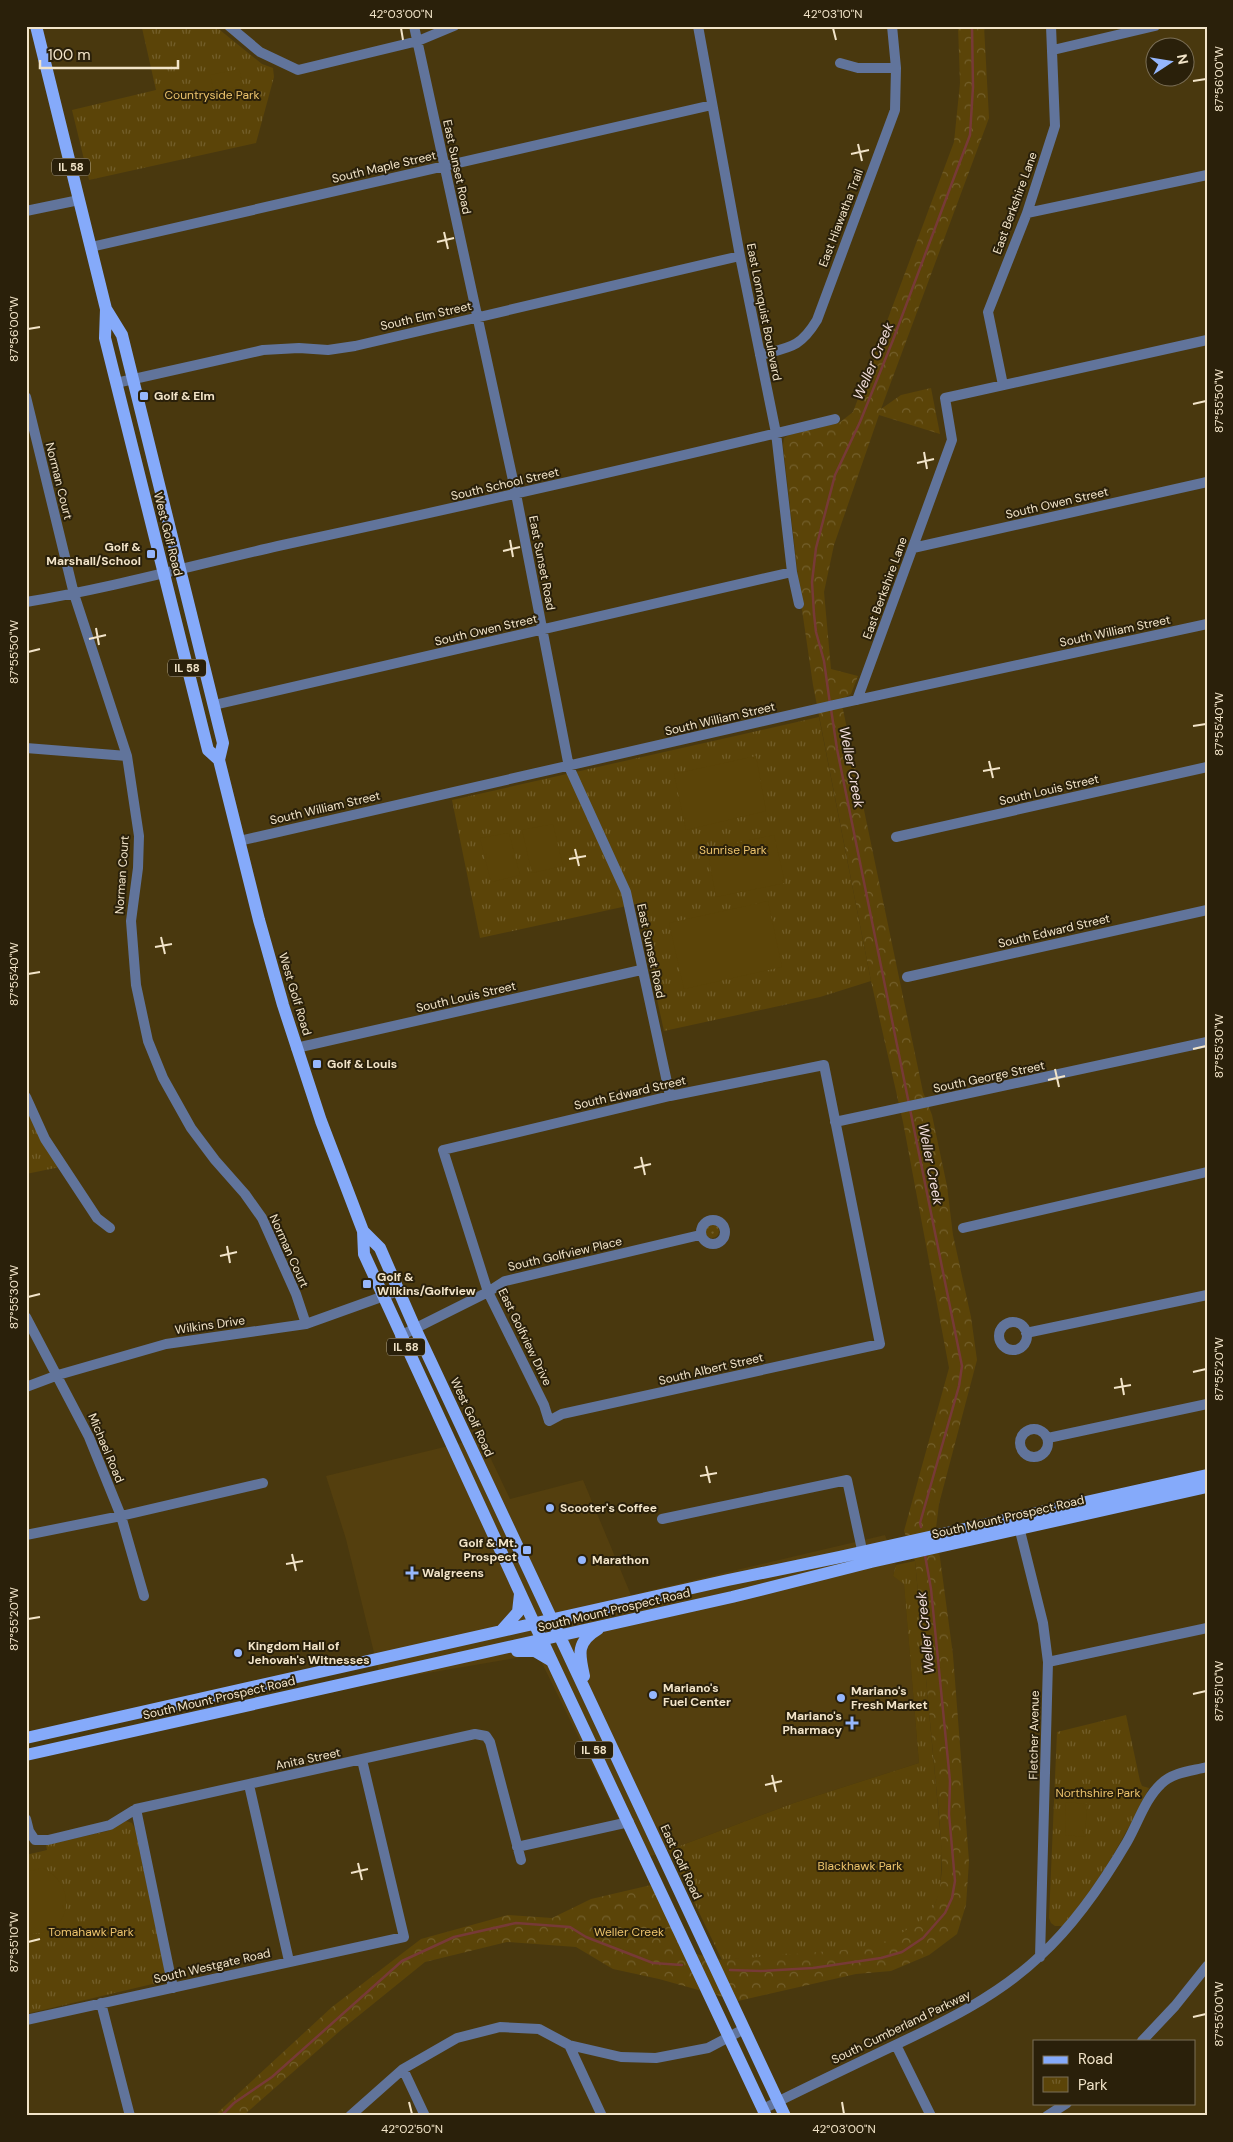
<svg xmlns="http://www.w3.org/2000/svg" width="1233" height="2142" viewBox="0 0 1233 2142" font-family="'DM Sans',sans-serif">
<defs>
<pattern id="grass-dots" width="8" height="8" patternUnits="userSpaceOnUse" patternTransform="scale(1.25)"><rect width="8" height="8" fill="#5b4408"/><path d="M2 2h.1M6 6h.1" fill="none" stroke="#735f2b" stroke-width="1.8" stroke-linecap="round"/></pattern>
<pattern id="forest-crowns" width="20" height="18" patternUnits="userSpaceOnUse" patternTransform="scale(1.25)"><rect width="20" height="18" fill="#5b4408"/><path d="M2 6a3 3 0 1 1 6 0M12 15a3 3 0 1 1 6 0" fill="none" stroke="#735f2b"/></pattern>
<pattern id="park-tufts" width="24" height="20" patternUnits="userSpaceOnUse" patternTransform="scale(1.25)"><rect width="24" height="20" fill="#5b4408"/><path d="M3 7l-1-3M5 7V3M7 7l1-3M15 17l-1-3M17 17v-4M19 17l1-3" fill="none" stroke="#735f2b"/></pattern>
</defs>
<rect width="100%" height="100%" fill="#49380e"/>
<path fill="#543f0e" d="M481 1438 510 1499 583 1480 631 1595 885 1535 896 1565 893 1576 904 1583 919 1763 794 1803 669 1850 639 1860 540 1659 527 1656 381 1681 346 1539 326 1476Z"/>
<path fill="url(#grass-dots)" d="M705 1231a7 7 0 1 1 14 0a7 7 0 1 1-14 0Z"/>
<path fill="url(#forest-crowns)" d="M958 26H984L989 118 881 409 901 395 931 388 940 434 879 415 834 545 824 592 831 669 858 676 851 694 841 700 923 1092 932 1115 947 1186 953 1235 971 1317 977 1360 939 1504 936 1528 953 1655 969 1861 966 1905 957 1934 929 1955 891 1971 856 1974 738 2001 659 1979 613 1969 576 1947 507 1942 425 1962 341 2030 243 2116H214L332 2007 421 1939 508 1915 552 1918 591 1899 651 1885 683 1951 722 1960 740 1958 933 1909C945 1880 942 1859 940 1828L915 1561 904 1531 949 1368 903 1122 871 981 813 685 801 603 783 445 784 438 789 435 839 423 853 412 954 142 960 83Z"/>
<path fill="url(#park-tufts)" d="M143 26H215L262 64 273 68 274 77 256 143 89 180 72 110 156 90 142 28Z
M819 717 871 981 820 997 664 1031 636 904 480 938 452 800Z
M26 1105 60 1167 26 1174Z
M915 1561 942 1851 940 1891 933 1909 920 1921 891 1940 854 1949 722 1960 669 1850 794 1803 919 1763 904 1584 893 1576 896 1565Z
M1126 1715 1140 1781 1142 1786 1149 1788C1125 1836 1100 1882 1065 1923L1062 1926H1055L1051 1923 1049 1918 1057 1732Z
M126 1821 132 1823 135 1829 166 1974 165 1981 26 2014V1855L47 1850 46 1845 108 1831Z"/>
<path fill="#5b4408" d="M239 69 243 86 214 92 210 75Z
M756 756 766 811 686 830 674 774Z
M553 824 563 866 532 873 522 830Z
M509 833 520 875 491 882 480 838Z
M774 835 785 883 716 897 707 849Z
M768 901 782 967 684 989 669 923Z
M1066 1802 1087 1804 1085 1837 1065 1835Z
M43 1868C81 1887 70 1940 26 1933V1872Z"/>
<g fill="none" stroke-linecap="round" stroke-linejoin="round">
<path stroke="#773a37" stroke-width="2.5" d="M830 704 824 661 816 632 814 614 812 582 816 548 835 475 860 422 893 340 970 135 973 87 972 26
M831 709 837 749 909 1104
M910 1109 962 1366 959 1386 920 1523 921 1527
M730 1970 761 1971 813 1968 881 1958 902 1952 923 1938 945 1913 952 1898 955 1881 949 1814 950 1781 931 1589 925 1555
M221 2116 234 2103 272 2077 402 1961 454 1937 516 1923 570 1927 586 1937 653 1963 682 1965"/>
<path stroke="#61749b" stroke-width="10" d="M229 26 260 52 298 70 418 41 454 26
M414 26 516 494 569 767 626 892 670 1096
M698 26 740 256 776 433 792 572 799 604
M1053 50 1155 26
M840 63 858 68H896
M26 211 79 200
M1027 213 1207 175
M91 247 712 105
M760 355C790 347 800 348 817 320L895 110 896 68 892 26
M116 383 263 350 299 348 328 350 355 346 740 256
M1003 385 988 312 1027 213 1055 126 1051 26
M26 397 74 594 127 756 139 836 138 868 131 921 136 985 148 1041 163 1078 191 1128 215 1160 245 1194 262 1218 296 1294 306 1324
M913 548 1207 482
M26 602C111 588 194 565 278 546 464 506 650 464 835 419
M857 700 952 440 945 398 1207 340
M214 705 792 572
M26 748 127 756
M896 837 1207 767
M239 841 838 704 1207 624
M907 977 1207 910
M296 1048 641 970
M824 1065 880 1344 562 1414 549 1421 544 1405 488 1292 443 1150 670 1096Z
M26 1097 45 1139 97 1218 110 1228
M835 1122 1207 1042
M701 1232a12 12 0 1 1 24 0a12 12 0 1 1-24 0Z
M963 1228 1207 1172
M26 1317 89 1437 121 1516 144 1596
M999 1336a14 14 0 1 1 28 0a14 14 0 1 1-28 0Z
M1026 1333 1207 1295
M400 1336 488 1292 505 1281 700 1235
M26 1387 58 1375 166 1344 306 1324 398 1291
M1020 1443a14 14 0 1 1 28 0a14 14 0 1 1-28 0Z
M1048 1438 1207 1404
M662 1519 847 1480 864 1559
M1018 1523 1043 1623 1048 1662 1040 1957
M26 1535 121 1516 263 1483
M1048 1662 1207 1628
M249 1785 289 1961
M136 1809 173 1988
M26 1819 29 1831 35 1840H48L110 1825 136 1809 475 1734 486 1736 490 1742 521 1860
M517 1847 629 1822
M101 2003 130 2116
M26 2020 404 1937 362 1760
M1142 2041 1175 2006 1207 1966
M569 2045 602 2116
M896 2045 931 2116
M403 2069 425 2116
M763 2109C805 2088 847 2068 889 2048 942 2023 997 1997 1040 1956 1075 1924 1103 1883 1127 1842 1138 1823 1145 1799 1161 1784 1173 1772 1192 1771 1207 1767
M350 2116 403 2069 457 2038 500 2027 539 2029 569 2045 621 2057 656 2058 708 2048 744 2029
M1047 2116 1067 2103"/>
<path stroke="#85aafa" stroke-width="12" d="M36 26 106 309 122 335 223 743 219 760 259 920 283 1005 321 1121 363 1231 364 1254 534 1623 766 2116
M106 309 105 338 208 750 219 760
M363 1231 380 1248 415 1328 785 2116
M502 1630 518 1612 520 1594
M517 1651H535L552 1661
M584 1676C579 1654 576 1642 598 1629
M26 1738 728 1580 840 1557 1207 1475
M26 1755 732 1597 871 1562 1207 1487"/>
</g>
<path fill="none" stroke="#f2e4c9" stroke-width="2" d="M401 28 403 40M833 28 836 40M1193 81 1206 79M858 144 862 161M851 154 869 150M444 232 448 249M437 242 454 238M28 329 40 327M1193 404 1206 401M924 452 927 469M917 463 934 459M510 540 513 557M503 551 520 547M96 628 99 645M89 639 106 635M28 652 40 649M1193 726 1206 724M989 761 993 778M983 771 1000 768M575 849 579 866M569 859 586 856M161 937 165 954M155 947 172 944M28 974 40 972M1193 1049 1206 1046M1055 1069 1059 1087M1048 1080 1065 1076M641 1157 645 1175M634 1168 651 1164M227 1246 230 1263M220 1256 237 1252M28 1297 40 1294M1193 1372 1206 1369M1121 1378 1124 1395M1114 1388 1131 1385M706 1466 710 1483M700 1476 717 1473M292 1554 296 1571M286 1564 303 1561M28 1619 40 1617M1193 1694 1206 1691M772 1775 776 1792M765 1785 782 1781M358 1863 362 1880M351 1873 368 1869M28 1942 40 1939M1193 2017 1206 2014M409 2102 412 2114M842 2102 844 2114"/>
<g fill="#95b6fd" stroke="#2a200a" stroke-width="2">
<rect x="139" y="391" width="10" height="10" rx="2.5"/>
<rect x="146" y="549" width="10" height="10" rx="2.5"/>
<rect x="312" y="1059" width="10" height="10" rx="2.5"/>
<rect x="362" y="1279" width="10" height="10" rx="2.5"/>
<circle cx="550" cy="1508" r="5"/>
<rect x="522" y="1545" width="10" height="10" rx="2.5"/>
<circle cx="582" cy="1560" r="5"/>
<path d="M409.5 1565.5h5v5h5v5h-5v5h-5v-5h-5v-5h5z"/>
<circle cx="238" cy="1653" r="5"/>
<circle cx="653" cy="1695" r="5"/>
<circle cx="841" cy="1698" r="5"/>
<path d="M849.5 1715.5h5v5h5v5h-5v5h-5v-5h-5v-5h5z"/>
</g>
<g text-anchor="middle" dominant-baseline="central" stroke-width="4" stroke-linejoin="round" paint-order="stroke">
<g fill="#2a200a" stroke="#b6a990" stroke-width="1">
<rect x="52" y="158.5" width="38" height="17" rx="4"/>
<rect x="168" y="659.5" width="38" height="17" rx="4"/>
<rect x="387" y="1338.5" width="38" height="17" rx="4"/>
<rect x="575" y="1741.5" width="38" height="17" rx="4"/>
</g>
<g font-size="11" font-weight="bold" fill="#f2e4c9">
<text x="71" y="167">IL 58</text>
<text x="187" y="668">IL 58</text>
<text x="406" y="1347">IL 58</text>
<text x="594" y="1750">IL 58</text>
</g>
<g font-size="12" fill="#ecc36c" stroke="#2a200a">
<text x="212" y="95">Countryside Park</text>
<text x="733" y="850">Sunrise Park</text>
<text x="1098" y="1793">Northshire Park</text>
<text x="860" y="1866">Blackhawk Park</text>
<text x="91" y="1932">Tomahawk Park</text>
<text x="629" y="1932">Weller Creek</text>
</g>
<g font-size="12" fill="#f2e4c9" stroke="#2a200a">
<text transform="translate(384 167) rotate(-13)">South Maple Street</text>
<text transform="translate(457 167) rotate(78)">East Sunset Road</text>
<text transform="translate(1015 203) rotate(-70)">East Berkshire Lane</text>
<text transform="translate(841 218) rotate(-69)">East Hiawatha Trail</text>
<text transform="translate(764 312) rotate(79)">East Lonnquist Boulevard</text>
<text transform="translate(426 316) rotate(-13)">South Elm Street</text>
<text transform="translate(59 481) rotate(76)">Norman Court</text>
<text transform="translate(505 484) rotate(-13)">South School Street</text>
<text transform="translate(1057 503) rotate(-13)">South Owen Street</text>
<text transform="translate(168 534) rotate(76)">West Golf Road</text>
<text transform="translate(542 563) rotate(79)">East Sunset Road</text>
<text transform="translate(885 588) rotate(-70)">East Berkshire Lane</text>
<text transform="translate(486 630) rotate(-13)">South Owen Street</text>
<text transform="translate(1115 631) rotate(-12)">South William Street</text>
<text transform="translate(720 719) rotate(-13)">South William Street</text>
<text transform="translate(1049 790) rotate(-13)">South Louis Street</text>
<text transform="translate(325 808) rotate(-13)">South William Street</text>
<text transform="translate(122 875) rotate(-86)">Norman Court</text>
<text transform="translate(1054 931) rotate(-13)">South Edward Street</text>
<text transform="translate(651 951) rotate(78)">East Sunset Road</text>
<text transform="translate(295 994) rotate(73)">West Golf Road</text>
<text transform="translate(466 997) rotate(-13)">South Louis Street</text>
<text transform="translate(989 1077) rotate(-12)">South George Street</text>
<text transform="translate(630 1093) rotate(-13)">South Edward Street</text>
<text transform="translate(289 1251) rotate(66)">Norman Court</text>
<text transform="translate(565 1254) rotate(-13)">South Golfview Place</text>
<text transform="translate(210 1325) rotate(-8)">Wilkins Drive</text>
<text transform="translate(525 1337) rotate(64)">East Golfview Drive</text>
<text transform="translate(711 1369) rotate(-13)">South Albert Street</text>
<text transform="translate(472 1417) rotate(65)">West Golf Road</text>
<text transform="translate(106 1448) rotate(67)">Michael Road</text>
<text transform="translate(1008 1517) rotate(-13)">South Mount Prospect Road</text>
<text transform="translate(614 1610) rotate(-13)">South Mount Prospect Road</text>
<text transform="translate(219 1698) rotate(-13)">South Mount Prospect Road</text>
<text transform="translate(1034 1735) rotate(-89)">Fletcher Avenue</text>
<text transform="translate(308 1759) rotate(-12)">Anita Street</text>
<text transform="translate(681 1862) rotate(65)">East Golf Road</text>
<text transform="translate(212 1966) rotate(-13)">South Westgate Road</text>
<text transform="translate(901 2027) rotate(-26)">South Cumberland Parkway</text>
</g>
<g font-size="12" font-weight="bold" fill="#f2e4c9" stroke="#2a200a" text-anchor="start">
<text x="154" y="396">Golf &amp; Elm</text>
<text x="141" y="547" text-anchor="end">Golf &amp;<tspan x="141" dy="14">Marshall/School</tspan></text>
<text x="327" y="1064">Golf &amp; Louis</text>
<text x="377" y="1277">Golf &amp;<tspan x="377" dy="14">Wilkins/Golfview</tspan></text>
<text x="560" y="1508">Scooter's Coffee</text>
<text x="517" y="1543" text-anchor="end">Golf &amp; Mt.<tspan x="517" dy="14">Prospect</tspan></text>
<text x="592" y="1560">Marathon</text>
<text x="422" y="1573">Walgreens</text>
<text x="248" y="1646">Kingdom Hall of<tspan x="248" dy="14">Jehovah's Witnesses</tspan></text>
<text x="663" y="1688">Mariano's<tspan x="663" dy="14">Fuel Center</tspan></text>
<text x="851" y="1691">Mariano's<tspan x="851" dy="14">Fresh Market</tspan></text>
<text x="842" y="1716" text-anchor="end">Mariano's<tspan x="842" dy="14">Pharmacy</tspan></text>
</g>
<g font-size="14" font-style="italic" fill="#f1dddb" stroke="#2a200a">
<text transform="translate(873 361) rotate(-67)">Weller Creek</text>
<text transform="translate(852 767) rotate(79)">Weller Creek</text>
<text transform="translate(931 1164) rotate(79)">Weller Creek</text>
<text transform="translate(925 1633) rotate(-96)">Weller Creek</text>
</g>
</g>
<rect width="1233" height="2142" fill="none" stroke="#2a200a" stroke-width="55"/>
<rect x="1033" y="2040" width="162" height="65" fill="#2a200a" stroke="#7a6e56"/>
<rect x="1043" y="2056" width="25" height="8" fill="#85aafa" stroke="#7a6e56"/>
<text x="1078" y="2064" font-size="15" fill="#f2e4c9">Road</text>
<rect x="1043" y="2077" width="25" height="15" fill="url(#park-tufts)" stroke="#7a6e56"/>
<text x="1078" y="2090" font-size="15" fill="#f2e4c9">Park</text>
<g transform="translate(1170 62) rotate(78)"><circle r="24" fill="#2a200a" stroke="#7a6e56"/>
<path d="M0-4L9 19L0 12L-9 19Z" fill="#95b6fd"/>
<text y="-8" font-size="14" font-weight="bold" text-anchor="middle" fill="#f2e4c9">N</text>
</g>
<path d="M40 60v8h138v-8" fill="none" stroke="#f2e4c9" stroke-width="2.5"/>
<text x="48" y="60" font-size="15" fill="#f2e4c9" stroke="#2a200a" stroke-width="4" paint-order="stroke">100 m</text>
<rect x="28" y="28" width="1178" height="2086" fill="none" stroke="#f2e4c9" stroke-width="2"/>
<g font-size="12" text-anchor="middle" fill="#f2e4c9">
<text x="401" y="18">42°03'00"N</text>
<text x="833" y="18">42°03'10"N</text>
<text transform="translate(1219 79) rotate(-90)" y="4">87°56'00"W</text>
<text transform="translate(14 329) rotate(-90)" y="4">87°56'00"W</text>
<text transform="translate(1219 401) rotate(-90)" y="4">87°55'50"W</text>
<text transform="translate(14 652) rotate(-90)" y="4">87°55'50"W</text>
<text transform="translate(1219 724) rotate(-90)" y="4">87°55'40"W</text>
<text transform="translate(14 974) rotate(-90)" y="4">87°55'40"W</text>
<text transform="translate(1219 1046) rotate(-90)" y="4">87°55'30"W</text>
<text transform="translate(14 1297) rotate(-90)" y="4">87°55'30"W</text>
<text transform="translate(1219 1369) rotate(-90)" y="4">87°55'20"W</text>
<text transform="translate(14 1619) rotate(-90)" y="4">87°55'20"W</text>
<text transform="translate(1219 1691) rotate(-90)" y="4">87°55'10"W</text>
<text transform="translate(14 1942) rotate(-90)" y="4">87°55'10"W</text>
<text transform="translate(1219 2014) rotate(-90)" y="4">87°55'00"W</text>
<text x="412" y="2133">42°02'50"N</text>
<text x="844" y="2133">42°03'00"N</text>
</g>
</svg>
